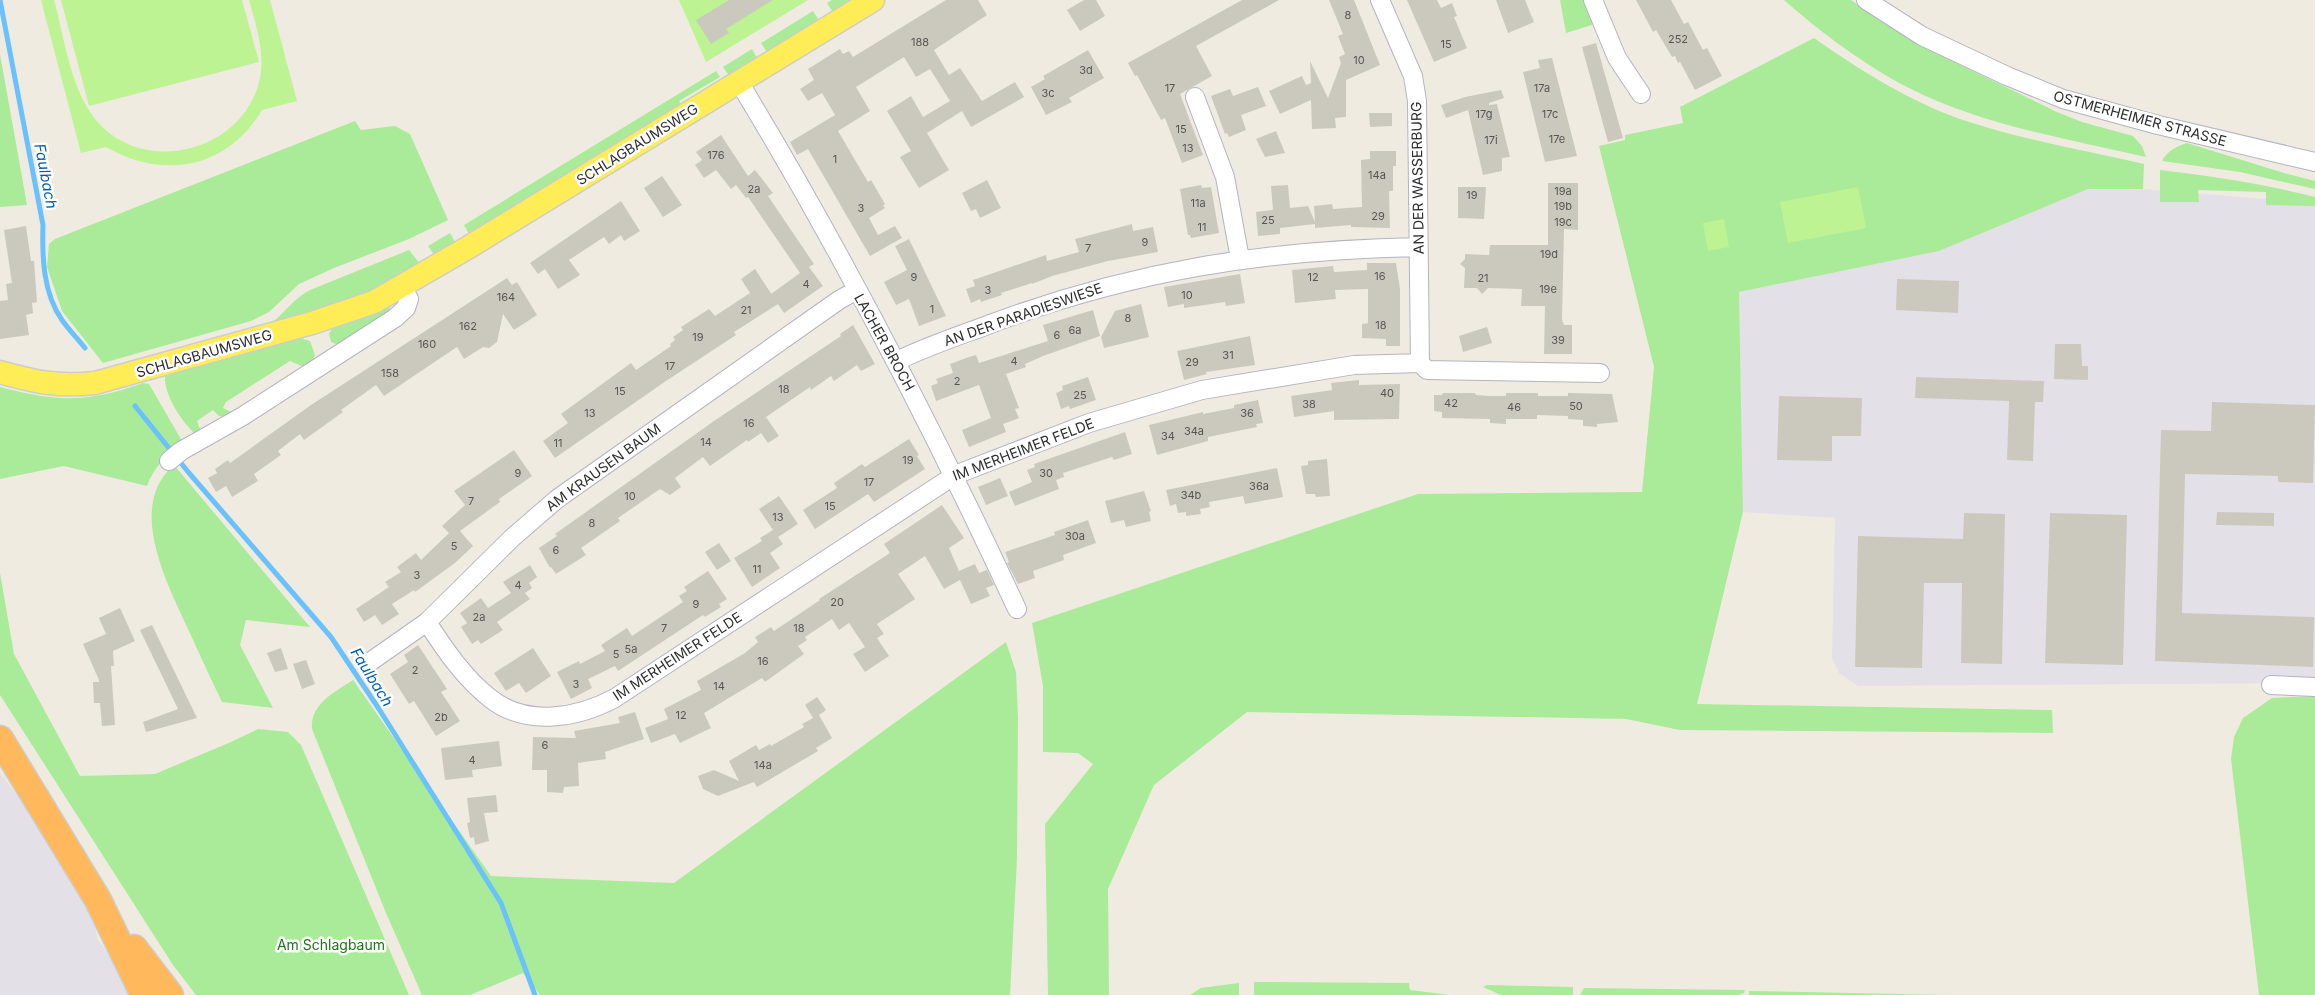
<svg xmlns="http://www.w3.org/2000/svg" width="2315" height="995" viewBox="0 0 2315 995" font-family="Inter,sans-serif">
<rect width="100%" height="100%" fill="#f0ebe0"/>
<path fill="#e4e0e8" d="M2129 188 2315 203V683L1858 686 1839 673 1832 658 1835 518 1743 512 1739 292 1939 251 2088 189Z
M0 773 32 814 92 914 98 940 126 977 134 995H0Z"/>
<path fill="#a9eb98" d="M832 0H857L834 14 827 3Z
M1560 0H1585L1595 24 1566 33Z
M1784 0H1851L1884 23 1942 56 2057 112 2082 122 2133 136 2142 146 2146 157C2067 139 1982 125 1909 88 1867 67 1819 31 1784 0Z
M813 11 820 22 767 52 761 43Z
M1814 38C1860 70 1907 100 1960 119 2019 139 2083 150 2144 164L2143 189H2088L1939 251 1739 292 1743 512 1697 704 2052 710 2053 733 1680 730 1626 719 1247 712 1154 785 1108 889 1109 995H1048L1045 824 1093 764 1078 753 1043 752V686L1032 623 1418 494 1642 492 1654 367 1599 146 1625 140V135L1683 123 1680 107Z
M752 49 757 58 730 77 723 67Z
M0 54 27 205 0 207Z
M716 71 720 77 679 101 682 107 469 234 464 225Z
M355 121 361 130 395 126 410 134 448 220 409 239 334 268 299 284 269 312 251 321 103 363 62 311 47 267 49 244 55 239Z
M2187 143 2284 173 2315 181V189L2240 172 2162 161C2167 151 2177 146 2187 143Z
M2160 170C2212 176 2264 184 2315 197V206L2266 205V192L2198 190 2199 202H2160Z
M450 233 455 242 435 256 428 246Z
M409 250 421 265C371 296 320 311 264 328 284 316 291 300 310 290Z
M386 306 390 308 389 311 338 345 331 342 329 334 333 327Z
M297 337 310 341 315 355 312 362 304 367 290 361 226 402 223 408 233 413 228 417 219 416 213 410 197 421 200 429 196 435C181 420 163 395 165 373Z
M143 383 149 384 182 441C168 454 153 468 147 486L64 466 0 479V387C32 395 62 402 95 396 111 394 128 388 143 383Z
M174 465 310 627 246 620 240 645 273 708 222 702C210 677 199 653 188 629 167 583 126 506 174 465Z
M0 573 14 654 80 776 155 774 231 742 258 729 288 732 301 745 409 995H196L173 965 0 695Z
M1006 642 1016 672 1018 718 1017 858 1010 995H540L523 973 470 995H422L386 913 312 729C310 704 335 692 353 680L491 876 674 883Z
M2315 696V995H2259L2231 759 2234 737 2243 718 2272 698Z
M1254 982 1409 983 1410 990 1450 995H1254Z
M1239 983V995H1190L1201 988Z
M1487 985 1573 987V995H1501L1483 987Z
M1584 988 1745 990 1744 993 1738 995H1580Z
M1749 991 1948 995H1749Z"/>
<path fill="#bdf393" d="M41 0H54C65 40 70 88 96 120 144 178 245 151 260 78 265 52 256 25 249 0H270L297 101 262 110C227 169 163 180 106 147L81 153Z
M61 0H242L259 62 89 106Z
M679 0H808L706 62Z
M1858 187 1866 228 1788 243 1780 202Z
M1724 219 1729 247 1708 251 1703 223Z"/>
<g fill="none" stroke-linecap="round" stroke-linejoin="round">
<path stroke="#6ac1fb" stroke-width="5" d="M0 0 43 225C42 257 43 293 62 320 69 330 78 339 85 348
M135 406 189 473 331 637 379 709 501 903 535 995"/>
</g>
<path fill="#cbc9be" d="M729 0H773L726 29 729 33 711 44 696 20Z
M946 0H978L987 15 934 50 949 75 960 68 982 101 1015 82 1024 97 971 127 962 111 927 133 949 170 919 188 900 157 911 151 887 111 911 96 923 117 950 101 930 69 916 77 904 57 856 87 870 111 838 131 868 182 871 180 885 204 883 206 885 208 869 218 878 235 895 226 902 238 870 256 808 149 797 155 790 142 835 115 822 93 808 101 800 89 814 80 808 69 840 49 843 54 849 51 853 57Z
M1084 0H1096L1105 16 1080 31 1067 10Z
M1242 0H1279L1196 46 1212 76 1180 94 1203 155 1182 163 1165 118 1161 120 1137 75 1135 76 1128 63Z
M1329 0H1354L1380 65 1346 80V117L1335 118 1336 128 1312 129 1311 100 1280 114 1269 91 1302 76 1306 85 1311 83 1310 61 1328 98 1341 63 1339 57 1345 54 1338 36 1343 34Z
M1407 0H1437L1441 8 1452 3 1457 16 1454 17 1467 48 1434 62Z
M1496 0H1525L1534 22 1508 33Z
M1636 0H1671L1684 24 1688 22 1703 50 1707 48 1722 76 1695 90 1680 62 1678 63 1675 56 1672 57 1656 30 1653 32Z
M1596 43 1623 138 1608 142 1582 47Z
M1088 50 1104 78 1069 98 1072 102 1046 115 1031 87 1045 79 1043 76Z
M1552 58 1577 156 1545 162 1523 72 1540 68 1538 60Z
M1258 87 1266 106 1241 115 1246 130 1229 137 1227 133 1225 134 1211 96 1230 89 1233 96Z
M1501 90 1504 98 1489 103V105L1497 104 1510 157 1502 158V171L1483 175 1468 110 1446 118 1441 105 1465 97Z
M1369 113H1392V126L1370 127Z
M1276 131 1285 153 1265 157 1256 139Z
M721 135 748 176 755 170 773 193 768 196 814 264 809 267 823 286 784 313 771 294 800 273 748 197 746 198 736 185 731 189 716 170 704 178 695 165 702 160 696 152Z
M1370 151H1396V166H1393V191H1389L1390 228 1351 227V225L1315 228V224L1280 228V234L1258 236 1256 212 1273 210 1271 186 1288 185 1290 208 1308 206 1315 222 1314 206 1332 204 1333 209 1362 207 1361 160 1370 159Z
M662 176 682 205 663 217 644 188Z
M987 180 1001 208 980 218 976 209 971 211 962 193Z
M1548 183H1578V230L1564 229 1562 320 1564 325H1572V354H1544L1545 306H1521L1522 289 1488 288 1482 294 1477 288H1464L1465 268 1460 264 1465 259V254L1489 255 1490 245H1548Z
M1201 185 1202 188 1211 187 1219 233 1191 238 1190 235H1188L1180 189Z
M1458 187H1486L1484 219 1458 218Z
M621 201 640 231 624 241 621 235 609 244 604 237 569 260 580 275 558 289 545 269 538 274 530 263Z
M1132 224 1133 231 1153 227 1158 252 1108 261 1052 276 1032 284V283L1001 293 1002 295 981 302 980 299 971 303 966 289 975 286 973 280 1046 255 1047 261 1079 252 1075 239Z
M26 226 31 261H34L37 302 32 303 33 313 26 315 29 335 0 339V301L8 300 6 284 12 283 4 230Z
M909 239 946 316 919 326 909 299 896 305 884 282 907 270 895 246Z
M1367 263H1396L1400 289V346H1386V339L1362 338V324L1368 323V289L1335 290 1336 299 1295 303 1292 270 1333 266 1334 272 1367 270Z
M755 269 778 304 734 332 736 335 666 381 555 458 543 441 568 423 561 414 631 363 636 370 671 346 670 344 675 340 673 337 683 330 681 327 709 309 715 316 750 293 741 279Z
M1240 274 1245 303 1226 306 1225 302 1184 308V304L1168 307 1164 287Z
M507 278 512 285 517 282 537 315 514 330 503 314 497 342 489 348 483 347 464 359 457 347 384 396 376 385 341 410 343 412 304 440 300 434 278 451 281 455 254 474 258 481 232 497 226 486 216 492 208 478 217 473 215 469 228 460 230 463 311 405Z
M1897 279 1959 281 1958 313 1896 310Z
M1141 304 1149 337 1104 348 1101 337 1115 311Z
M1093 310 1100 336 1043 356 1025 364 1026 367 1006 374 1019 408 1015 409 1019 418 1003 424 1006 432 969 447 962 430 991 418 979 385 936 401 931 386 938 383 936 379 953 373 950 364 969 357 976 355 979 363 1048 341 1043 325Z
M853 325 875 364 861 371 857 365 834 381 831 376 811 390 810 387 766 417 779 436 768 443 761 433 748 442 747 440 710 466 703 457 675 478 681 487 670 495 660 489 618 518 620 521 581 548 586 555 556 574 551 567 550 568 539 548 557 536 555 534 714 421 841 336 840 334Z
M1487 327 1492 343 1463 352 1459 336Z
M1250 336 1255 365 1206 372 1207 374 1184 380 1177 351Z
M2055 344H2081L2082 366H2088V380L2054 379Z
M1088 377 1096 400 1070 409 1069 406 1061 409 1056 393 1063 390 1062 386Z
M1916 377 2044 381 2043 402H2035L2033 461 2007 460 2009 401 1915 398Z
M1359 380V385L1400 384 1399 419 1334 420V411L1294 417 1291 396 1332 390 1331 383Z
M1443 393H1475L1476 395 1490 396H1506V393H1538V396H1568V393L1612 394 1618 422 1597 424V427L1583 426V420L1568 419V416L1537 415V419H1506V424L1490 423V419L1442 418V412L1434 411V395H1442Z
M1779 396 1862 398 1861 436H1832V461L1777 460Z
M1258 400 1263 423 1256 424 1257 427 1208 437V441L1157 455 1149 425 1203 412V414L1234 408V405Z
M2212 402 2315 405 2313 483 2278 482V476L2185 474 2182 613 2314 617 2313 667 2155 661 2161 430 2211 431Z
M1125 432 1132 454 1114 460 1112 457 1063 473 1064 477 1056 480 1059 489 1015 506 1009 492 1032 482 1027 470 1035 467 1034 464Z
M909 439 919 455 917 456 925 469 874 502 868 494 815 529 803 510 837 488 834 483 862 464 865 467Z
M514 450 532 476 499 499 500 502 460 531 473 546 455 563 415 592 414 590 392 604 399 614 382 625 375 615 364 622 356 609 389 587 385 582 401 572 397 567 416 553 421 560 449 533 442 526 465 505 454 491Z
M1327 459 1330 496 1316 497 1315 494H1306L1301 466 1308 465V461Z
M1277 468 1283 497 1245 504 1243 496 1209 502 1210 507 1200 509 1201 514 1186 516V512L1178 513 1176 504 1170 506 1166 490Z
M1000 478 1008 496 986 505 978 487Z
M1144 491 1151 511 1149 512 1151 521 1126 527 1124 520 1111 523 1105 501Z
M779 496 798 524 778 537 783 544 770 553 780 568 752 587 734 558 762 541 760 538 773 530 759 509Z
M942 505 964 538 949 548 959 571 975 564 979 573 987 570 994 585 986 588 990 596 971 604 960 580 944 589 925 556 898 574 915 599 877 624 884 634 877 638 889 656 865 672 853 654 865 647 849 623 839 630 832 619 805 637 807 640 798 646 804 654 765 682 762 678 704 713 711 728 680 743 675 734 651 743 645 728 668 719 664 709 701 690 697 681 745 653 758 642 755 637 771 627 774 631 820 600 819 599 890 553 884 544Z
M2217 512 2274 513V526L2216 525Z
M1964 513 2005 514 2002 664 1961 663 1962 583H1924L1922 668 1855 667 1858 536 1963 539Z
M2050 513 2127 515 2123 665 2045 663Z
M1088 520 1096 543 1063 555 1064 560 1033 571 1035 578 1018 584 1007 563 1009 562 1005 552 1055 535 1054 532Z
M719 543 731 561 717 570 705 552Z
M530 565 537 577 529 583 532 588 525 593 530 599 497 622 503 630 481 644 478 640 472 644 461 627 467 623 460 613 481 598 488 608 511 593 503 582Z
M708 571 727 599 719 604 721 607 705 617 703 615 618 671 615 666 588 679 592 688 571 699 557 672 579 661 580 664 605 651 601 645 627 628 632 636 683 602 679 596 687 591 684 587Z
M120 608 135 641 113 651 114 666H111L115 725 102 726 100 703H94L93 682H99V680L83 644 106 634 99 618Z
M152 625 197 718 146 732 143 722 178 709 140 630Z
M418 645 447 689 441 692 460 721 436 736 414 701 409 704 390 674 408 662 404 655Z
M281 648 288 669 275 672 267 653Z
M533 648 551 676 526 693 519 683 506 691 494 673Z
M306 660 315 684 302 689 293 664Z
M817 697 826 710 819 715 832 738 816 748 818 751 757 787 754 782 718 796 703 789 698 776 714 770 739 781 729 761 756 745 759 750 770 744 771 746 804 727 802 724 813 718 805 705Z
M635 712 644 739 605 752 606 759 578 763 579 786 564 787 563 793 547 792V770H532L533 737 576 738 574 731 620 723 618 717Z
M499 741 502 766 472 770 473 777 445 780 441 748Z
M496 795 498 812 484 813 489 841 475 845 474 837 470 838 467 823 470 822 467 798Z"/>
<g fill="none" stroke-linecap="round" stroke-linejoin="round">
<g stroke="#b3b4c2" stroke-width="20">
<path id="minor" d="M1380 0 1413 76 1417 101 1420 363
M1593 0 1617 58 1641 94
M1866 0 1922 36 2007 76 2063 99 2158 125 2315 162
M739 82C842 252 933 428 1017 609
M1195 97 1225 177 1240 259
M897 361C925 347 955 337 985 326 1130 271 1263 250 1418 247
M169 461 181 451 243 416 395 318 406 308 409 299 402 287
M427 622C445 650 465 679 491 699 527 727 578 718 615 698L955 475 1089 423 1202 390 1354 365 1420 363 1427 370 1600 373
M367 664 427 622 512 538 557 499 839 300 857 290
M2271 685 2315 687"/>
</g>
<g stroke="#cdcdcd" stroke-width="25">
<path id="major" d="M0 372C36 382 57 387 95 383L312 323 374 302 469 247 873 0"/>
</g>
<g stroke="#cdcdcd" stroke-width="29">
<path id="highway" d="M0 739 98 900 144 995
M134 948 170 995"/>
</g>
<use href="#minor" stroke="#fff" stroke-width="18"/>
<use href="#major" stroke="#feed56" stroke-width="22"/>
<use href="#highway" stroke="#ffb85c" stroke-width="26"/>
</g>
<g text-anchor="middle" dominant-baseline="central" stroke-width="5" stroke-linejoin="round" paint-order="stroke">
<g font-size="11" fill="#555552">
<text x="1348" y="15">8</text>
<text x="1678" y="39">252</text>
<text x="920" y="42">188</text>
<text x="1446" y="44">15</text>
<text x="1359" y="60">10</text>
<text x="1086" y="70">3d</text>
<text x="1170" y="88">17</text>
<text x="1542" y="88">17a</text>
<text x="1048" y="93">3c</text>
<text x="1484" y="114">17g</text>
<text x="1550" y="114">17c</text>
<text x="1181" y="129">15</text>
<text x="1557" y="139">17e</text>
<text x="1491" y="140">17i</text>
<text x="1188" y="148">13</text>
<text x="716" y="155">176</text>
<text x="835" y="159">1</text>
<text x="1377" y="175">14a</text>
<text x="754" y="189">2a</text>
<text x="1563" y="191">19a</text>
<text x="1472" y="195">19</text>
<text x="1198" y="203">11a</text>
<text x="1563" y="206">19b</text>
<text x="861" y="208">3</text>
<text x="1378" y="216">29</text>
<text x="1268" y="220">25</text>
<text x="1563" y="222">19c</text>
<text x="1202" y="227">11</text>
<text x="1145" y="242">9</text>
<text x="1088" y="248">7</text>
<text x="1549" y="254">19d</text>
<text x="1380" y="276">16</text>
<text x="914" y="277">9</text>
<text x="1313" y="277">12</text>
<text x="1483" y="278">21</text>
<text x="806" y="284">4</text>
<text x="1548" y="289">19e</text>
<text x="988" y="290">3</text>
<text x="1187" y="295">10</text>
<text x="506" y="297">164</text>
<text x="932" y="309">1</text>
<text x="746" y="310">21</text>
<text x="1128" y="318">8</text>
<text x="1381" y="325">18</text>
<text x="468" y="326">162</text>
<text x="1075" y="330">6a</text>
<text x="1057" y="335">6</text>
<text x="698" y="337">19</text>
<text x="1558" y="340">39</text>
<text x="427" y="344">160</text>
<text x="1228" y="355">31</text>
<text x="1014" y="361">4</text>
<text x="1192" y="362">29</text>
<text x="670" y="366">17</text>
<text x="390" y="373">158</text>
<text x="957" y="381">2</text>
<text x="784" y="389">18</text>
<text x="620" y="391">15</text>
<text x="1387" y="393">40</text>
<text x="1080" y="395">25</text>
<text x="1451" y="403">42</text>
<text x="1309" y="404">38</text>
<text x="1576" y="406">50</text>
<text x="1514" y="407">46</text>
<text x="590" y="413">13</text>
<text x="1247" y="413">36</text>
<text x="749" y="423">16</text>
<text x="1194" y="431">34a</text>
<text x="1168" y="436">34</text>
<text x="706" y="442">14</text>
<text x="558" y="443">11</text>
<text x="908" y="460">19</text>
<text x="518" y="473">9</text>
<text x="1046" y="473">30</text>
<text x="869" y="482">17</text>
<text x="1259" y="486">36a</text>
<text x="1191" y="495">34b</text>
<text x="630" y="496">10</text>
<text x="471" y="501">7</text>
<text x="830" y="506">15</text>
<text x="778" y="517">13</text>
<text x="592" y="523">8</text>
<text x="1075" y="536">30a</text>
<text x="454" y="546">5</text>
<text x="556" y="550">6</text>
<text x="757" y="569">11</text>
<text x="417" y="575">3</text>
<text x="518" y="585">4</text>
<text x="837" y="602">20</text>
<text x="696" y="604">9</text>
<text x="479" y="617">2a</text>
<text x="664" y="628">7</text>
<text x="799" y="628">18</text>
<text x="631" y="649">5a</text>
<text x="616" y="654">5</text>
<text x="763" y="661">16</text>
<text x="415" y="670">2</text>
<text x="576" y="684">3</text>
<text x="719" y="686">14</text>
<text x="681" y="715">12</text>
<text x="441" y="717">2b</text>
<text x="545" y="745">6</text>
<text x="472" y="760">4</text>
<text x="763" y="765">14a</text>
</g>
<g font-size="14" fill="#2e2e2e" stroke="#fff">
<text transform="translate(2140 118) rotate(15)">OSTMERHEIMER STRASSE</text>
<text transform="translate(637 144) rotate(-32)">SCHLAGBAUMSWEG</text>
<text transform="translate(1417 178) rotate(-91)">AN DER WASSERBURG</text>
<text transform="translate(1023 314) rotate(-19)">AN DER PARADIESWIESE</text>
<text transform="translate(885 342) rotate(61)">LACHER BROCH</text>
<text transform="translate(204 353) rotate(-16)">SCHLAGBAUMSWEG</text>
<text transform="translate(1023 449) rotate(-21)">IM MERHEIMER FELDE</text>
<text transform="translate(603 467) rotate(-36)">AM KRAUSEN BAUM</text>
<text transform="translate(677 656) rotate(-33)">IM MERHEIMER FELDE</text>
</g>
<g font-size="14" fill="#1b7514" stroke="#fff">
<text x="331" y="944">Am Schlagbaum</text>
</g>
<g font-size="15" font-style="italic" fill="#005caf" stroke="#fff">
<text transform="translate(46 176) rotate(79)">Faulbach</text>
<text transform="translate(372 677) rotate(58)">Faulbach</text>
</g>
</g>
</svg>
